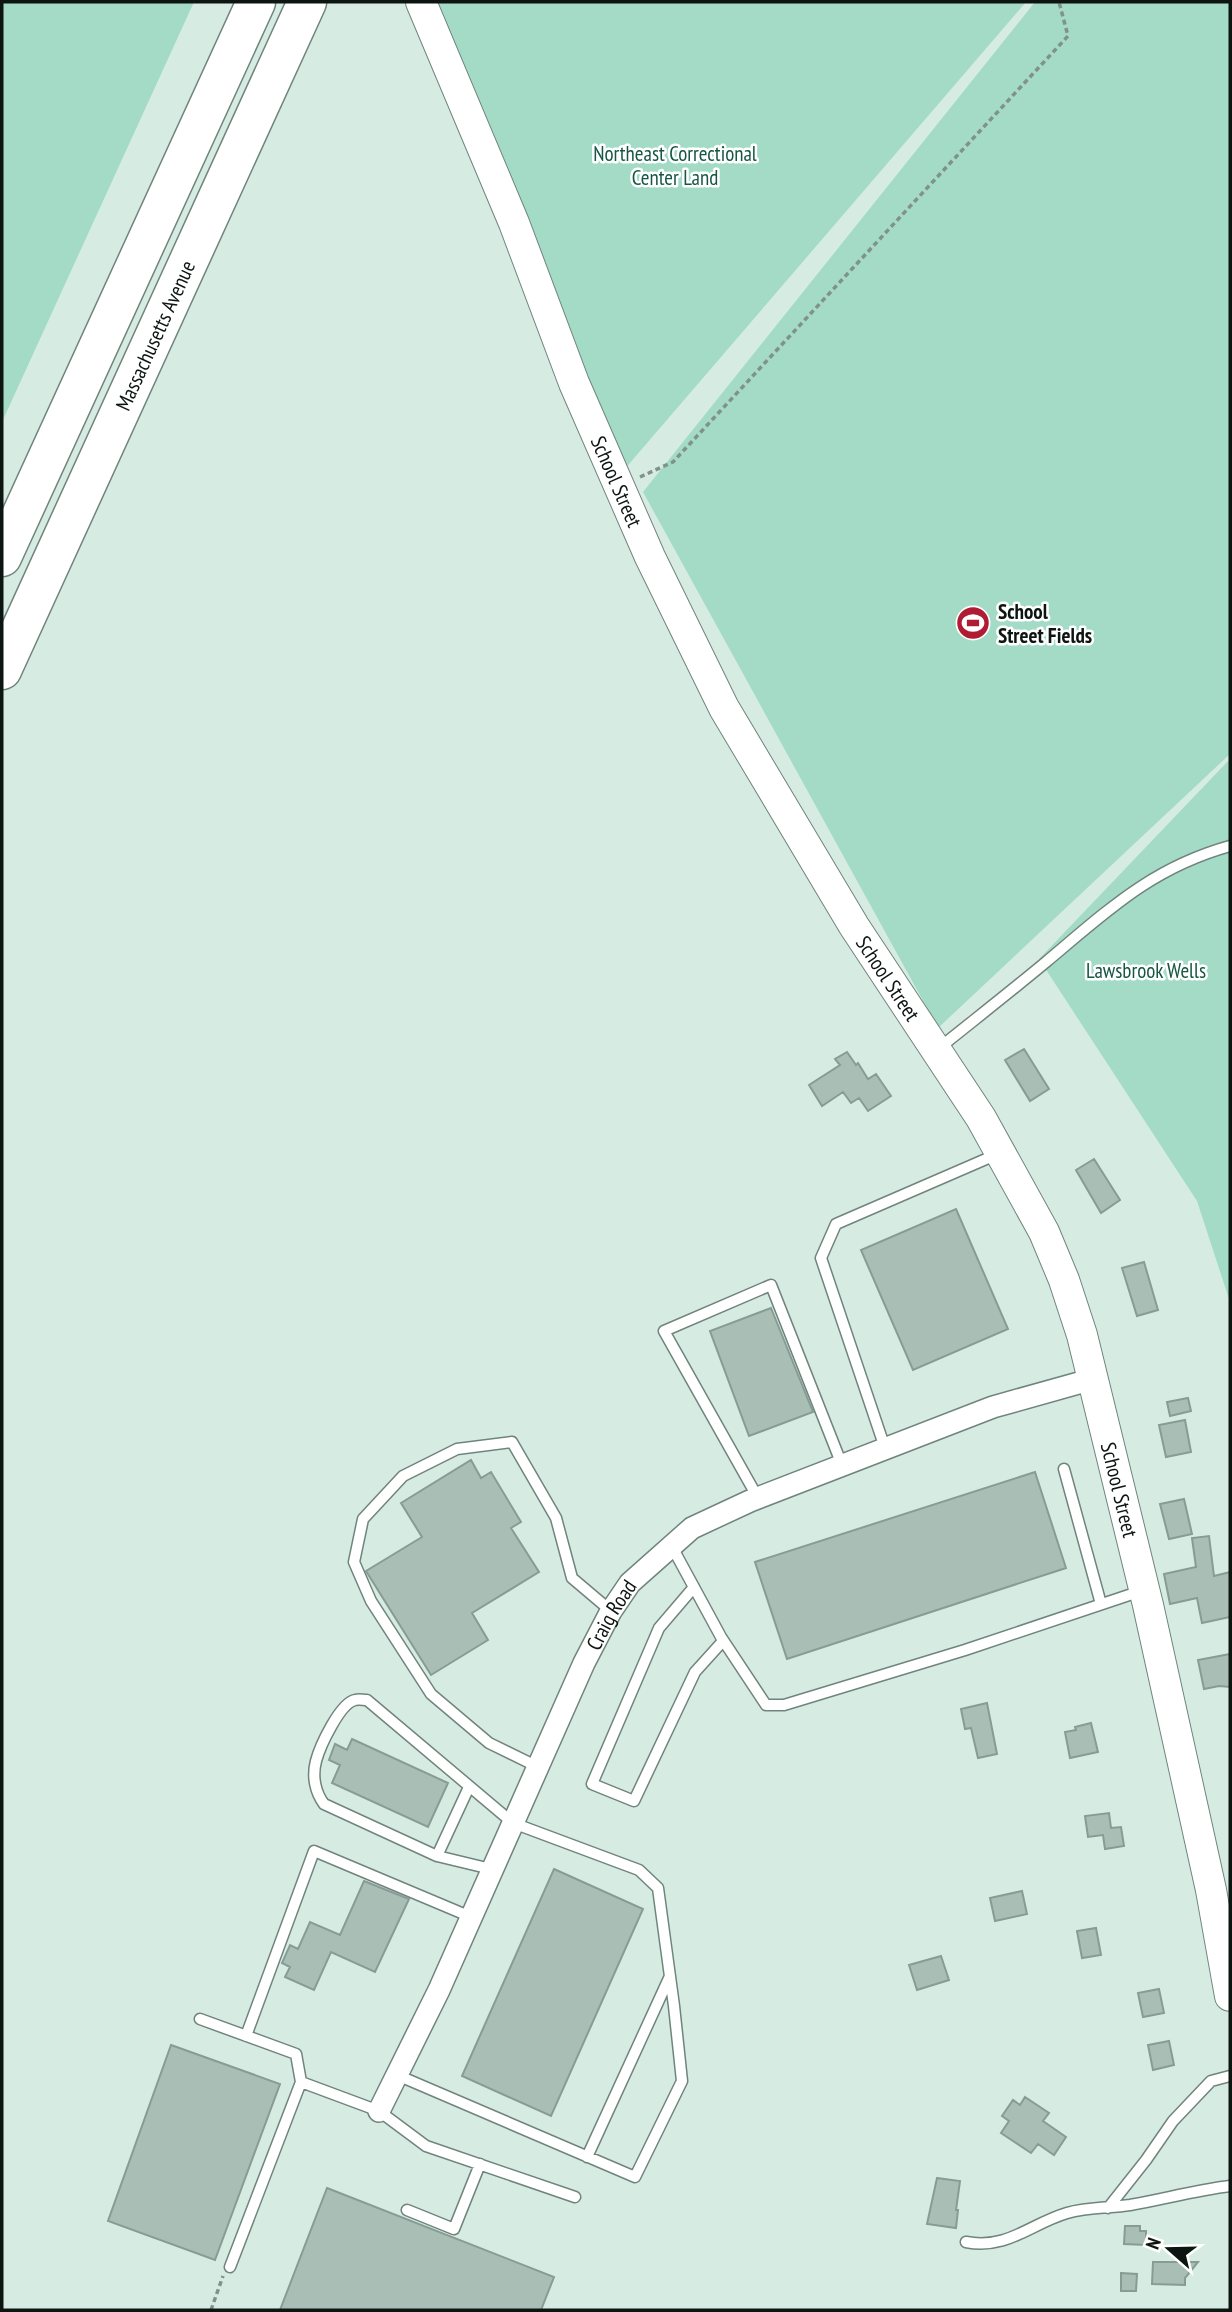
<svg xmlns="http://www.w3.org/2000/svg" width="1232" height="2312" viewBox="0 0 1232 2312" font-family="'PT Sans Narrow',sans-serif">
<rect width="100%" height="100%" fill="#d6ece3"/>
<path fill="#a3dbc6" d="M2 2H194L2 422Z
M432 2H1026L617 478Z
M1035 2H1230V754L938 1028 643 492Z
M1230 759V1302L1197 1201 1039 959Z"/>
<path fill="#a9bfb6" stroke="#879c94" stroke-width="2" d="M1024 1049 1049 1089 1030 1101 1005 1060Z
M847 1052 856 1065 858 1063 868 1079 876 1074 891 1096 868 1111 859 1098 851 1103 843 1092 822 1106 809 1085 840 1065 835 1059Z
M1094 1159 1120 1200 1101 1213 1076 1170Z
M956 1209 1008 1329 913 1370 861 1250Z
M1144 1262 1158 1310 1137 1316 1122 1268Z
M771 1308 813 1412 749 1436 710 1331Z
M1188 1398 1191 1411 1170 1416 1167 1402Z
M1185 1420 1191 1452 1166 1457 1159 1425Z
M471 1460 481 1478 491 1472 521 1522 511 1528 539 1572 472 1613 488 1640 431 1675 366 1571 422 1537 401 1503Z
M1035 1472 1066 1568 787 1659 755 1562Z
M1184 1499 1192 1534 1169 1539 1160 1504Z
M1209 1536 1214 1576 1230 1572V1617L1202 1623 1197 1598 1170 1604 1164 1574 1196 1567 1192 1538Z
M1230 1654V1687L1219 1686 1204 1689 1198 1660Z
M987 1703 997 1754 978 1758 971 1728 965 1729 961 1709Z
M1091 1723 1098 1752 1070 1758 1065 1732 1076 1730 1075 1727Z
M352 1739 448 1783 428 1827 332 1783 340 1765 329 1760 335 1744 347 1750Z
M1109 1813 1111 1828 1121 1827 1124 1846 1105 1849 1103 1835 1088 1837 1085 1816Z
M554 1869 643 1909 551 2116 462 2076Z
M364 1881 409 1899 375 1972 331 1952 314 1990 285 1977 290 1967 282 1963 290 1945 298 1949 310 1922 340 1935Z
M1022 1891 1027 1914 995 1921 990 1898Z
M1096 1928 1101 1955 1082 1958 1077 1931Z
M941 1956 949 1980 917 1990 909 1965Z
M1159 1989 1164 2013 1143 2017 1138 1993Z
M1169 2041 1174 2065 1153 2070 1148 2045Z
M171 2045 280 2084 215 2260 108 2221Z
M1025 2097 1049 2113 1043 2121 1066 2137 1054 2155 1038 2144 1031 2153 1001 2133 1009 2121 1002 2116 1013 2100 1020 2105Z
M937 2178 960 2181 956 2210H958L956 2228 927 2224Z
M327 2188 554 2277 541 2310H280Z
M1125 2226H1140V2231H1146V2245L1124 2244Z
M1153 2262H1198L1185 2278V2285L1152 2284Z
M1121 2273 1137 2274 1136 2291H1121Z"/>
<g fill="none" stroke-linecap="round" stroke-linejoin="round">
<g stroke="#70847d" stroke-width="13">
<path id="lane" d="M938 1049C974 1020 1010 992 1046 962 1107 911 1151 868 1230 846
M885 1448 821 1258 836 1224 1000 1153
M1064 1469 1101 1604
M758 1498 664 1331 771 1285 842 1465
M671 1545 721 1637 766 1705H784L965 1650 1144 1590
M694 1587 659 1628 592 1784 634 1801 695 1672 723 1641
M538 1767 489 1743 431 1694 371 1601 354 1562 363 1519 403 1476 457 1449 512 1442 556 1518 572 1578 611 1611
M437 1856 469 1787
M200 2019 296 2054 301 2082
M246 2036 314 1851 471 1917
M397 2075 635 2177 682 2081 674 2006 658 1888 639 1870 513 1823 367 1700C363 1700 359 1699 355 1700 340 1703 320 1746 316 1761 312 1776 315 1792 324 1804L437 1856 491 1869
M587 2157 670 1976
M1108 2208 1146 2160 1173 2121 1211 2081 1230 2076
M407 2210 454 2229 480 2164
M966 2242C1007 2250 1030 2224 1067 2213 1087 2207 1110 2208 1130 2205 1164 2199 1197 2190 1230 2186
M230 2267 301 2082 379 2111 426 2146 575 2197"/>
</g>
<g stroke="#70847d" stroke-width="24">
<g id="street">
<path id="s1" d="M379 2111 439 1990 584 1663 611 1611 630 1583 692 1528 750 1501 993 1407 1093 1379"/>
</g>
</g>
<g stroke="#70847d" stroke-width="32">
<g id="secondary">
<path id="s2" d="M421 2 514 223 574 383 650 557 724 708 854 926 981 1118 1044 1232 1064 1280 1082 1335 1148 1605 1211 1890 1230 1996"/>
</g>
</g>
<g stroke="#70847d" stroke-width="41">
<g id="highway">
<path d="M2 557 256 2"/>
<path id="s3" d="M2 670 307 2"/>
</g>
</g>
<path stroke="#81928b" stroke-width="3.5" stroke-dasharray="5 3.5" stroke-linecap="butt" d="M640 477 673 462 1068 36 1059 2
M211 2310 223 2276"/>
<use href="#lane" stroke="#fff" stroke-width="10"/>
<use href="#street" stroke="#fff" stroke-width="21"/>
<use href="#secondary" stroke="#fff" stroke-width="30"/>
<use href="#highway" stroke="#fff" stroke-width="38"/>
</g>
<defs>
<g id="stadium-disc" transform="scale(1.75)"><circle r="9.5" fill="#af1c33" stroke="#fff"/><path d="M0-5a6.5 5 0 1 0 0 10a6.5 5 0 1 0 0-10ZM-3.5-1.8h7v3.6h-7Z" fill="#fff"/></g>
</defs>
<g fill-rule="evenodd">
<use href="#stadium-disc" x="973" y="623"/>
</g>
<g text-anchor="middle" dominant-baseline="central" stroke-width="5" stroke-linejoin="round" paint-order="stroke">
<g font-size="21" fill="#165744" stroke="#fff">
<text x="675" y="153">Northeast Correctional<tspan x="675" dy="24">Center Land</tspan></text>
<text x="1146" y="970">Lawsbrook Wells</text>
</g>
<g font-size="21" fill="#0d1512" stroke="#fff">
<text stroke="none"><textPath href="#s3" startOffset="368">Massachusetts Avenue</textPath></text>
<text stroke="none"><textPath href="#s2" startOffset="518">School Street</textPath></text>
<text stroke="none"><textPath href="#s2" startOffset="1085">School Street</textPath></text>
<text stroke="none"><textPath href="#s2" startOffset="1652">School Street</textPath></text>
<text stroke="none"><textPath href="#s1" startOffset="548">Craig Road</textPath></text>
</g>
<g font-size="21" font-weight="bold" fill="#0d1512" stroke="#fff" text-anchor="start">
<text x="998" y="611">School<tspan x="998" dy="24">Street Fields</tspan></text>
</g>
</g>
<rect width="1232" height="2312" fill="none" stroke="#0d1512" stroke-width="7"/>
<g transform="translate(1169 2249) rotate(290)" stroke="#ffffff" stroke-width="5" paint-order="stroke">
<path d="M0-5L12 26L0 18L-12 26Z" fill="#0d1512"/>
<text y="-10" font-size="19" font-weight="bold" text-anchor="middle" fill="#0d1512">N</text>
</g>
</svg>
